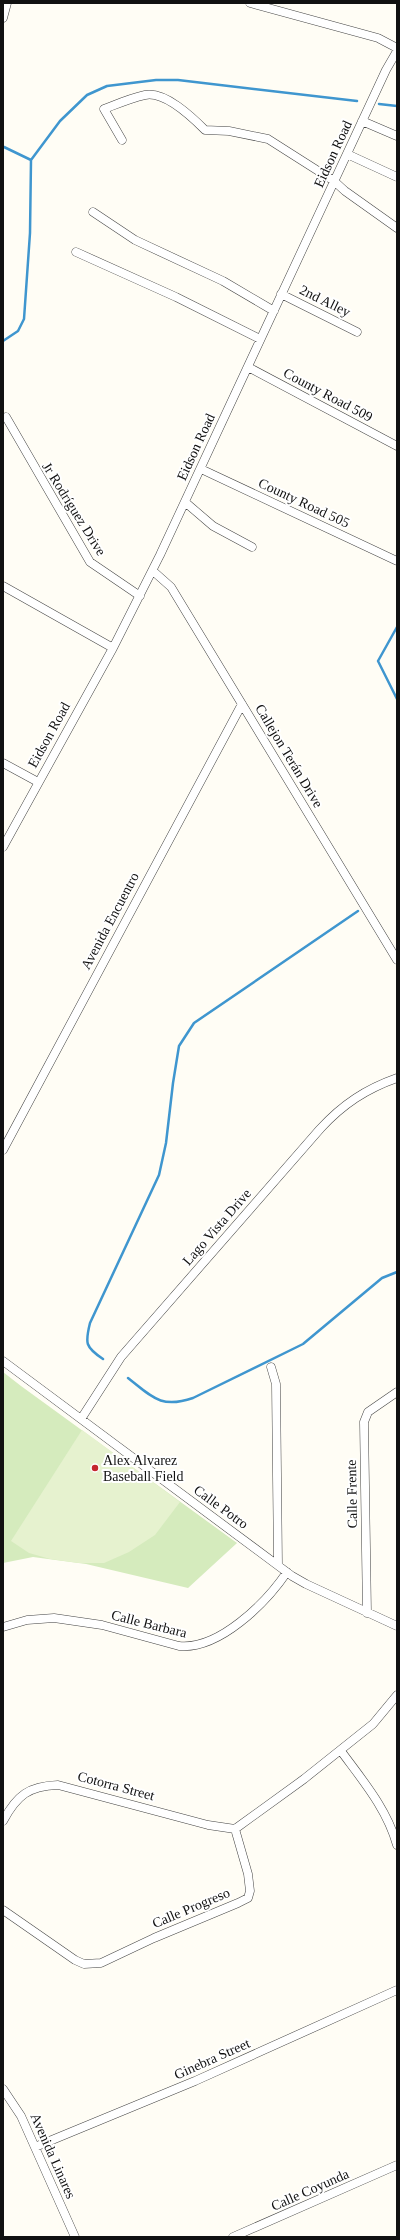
<svg xmlns="http://www.w3.org/2000/svg" width="400" height="2240" viewBox="0 0 400 2240" font-family="'Times New Roman',serif">
<rect width="100%" height="100%" fill="#fffdf5"/>
<path fill="#d5ebbd" d="M3 1372 21 1386 237 1543 188 1588 86 1564 33 1557 3 1563Z"/>
<path fill="#e6f2cf" d="M82 1430 180 1502 155 1535 129 1552 104 1563H79L50 1559 29 1553 11 1541Z"/>
<g fill="none" stroke-linecap="round" stroke-linejoin="round">
<path stroke="#3f96cf" stroke-width="2.5" d="M379 104 397 106
M4 147 31 160
M3 341 18 331 24 319 30 233 31 160 60 121 87 95 107 86 156 80H178L357 101
M397 627 378 661 397 699
M103 1359C85 1347 85 1343 90 1323L159 1175 166 1143 173 1083 179 1046 194 1023 358 911
M128 1378C152 1397 161 1409 193 1398L303 1344 382 1278 397 1272"/>
<g stroke="#444" stroke-width="9">
<path id="minor" d="M250 3 378 38 397 48
M3 18 7 3
M362 121 397 136
M122 140 104 109C117 104 131 98 145 95 165 91 192 117 205 130L229 131 268 139 334 181 345 191 397 228
M347 154 397 177
M93 212 135 240 223 281 274 311
M76 252 176 297 260 339
M281 294 357 332
M248 367 397 446
M6 417 90 562 140 596
M201 469 397 561
M185 502 213 526 252 547
M153 571 171 587 397 960
M3 586 113 648
M3 763 38 782
M3 847 113 648 160 555 386 70 397 51
M3 1150 242 704
M3 1361 292 1576 306 1584 397 1626
M271 1367 276 1384 278 1565
M81 1419 121 1357 320 1129C343 1104 366 1089 397 1078
M367 1613 364 1422 368 1412 397 1392
M3 1627 27 1620 54 1618 102 1625 179 1646C219 1650 266 1603 287 1572
M341 1751C363 1781 387 1809 397 1845
M3 1821C17 1795 29 1786 58 1785L208 1825 235 1829
M3 1910 75 1960 84 1964 101 1963 154 1938 238 1903 248 1898 250 1891 248 1874 235 1829 304 1779 373 1724 397 1695
M3 2089 21 2116 75 2237
M35 2147 195 2081 397 1990
M233 2237 397 2165"/>
</g>
<use href="#minor" stroke="#fff" stroke-width="8"/>
</g>
<circle fill="#c4262e" stroke="#fff" stroke-width="1.5" cx="95" cy="1468" r="4"/>
<g text-anchor="middle" dominant-baseline="central" stroke-width="4" stroke-linejoin="round" paint-order="stroke">
<g font-size="14" fill="#111" stroke="#fff">
<text transform="translate(333 154) rotate(-65)">Eidson Road</text>
<text transform="translate(325 301) rotate(26)">2nd Alley</text>
<text transform="translate(328 395) rotate(28)">County Road 509</text>
<text transform="translate(196 447) rotate(-65)">Eidson Road</text>
<text transform="translate(304 503) rotate(25)">County Road 505</text>
<text transform="translate(74 509) rotate(58)">Jr Rodríguez Drive</text>
<text transform="translate(49 735) rotate(-61)">Eidson Road</text>
<text transform="translate(289 756) rotate(59)">Callejon Terán Drive</text>
<text transform="translate(110 921) rotate(-62)">Avenida Encuentro</text>
<text transform="translate(217 1227) rotate(-49)">Lago Vista Drive</text>
<text transform="translate(352 1494) rotate(-91)">Calle Frente</text>
<text transform="translate(221 1507) rotate(36)">Calle Potro</text>
<text transform="translate(149 1624) rotate(14)">Calle Barbara</text>
<text transform="translate(116 1786) rotate(15)">Cotorra Street</text>
<text transform="translate(191 1908) rotate(-23)">Calle Progreso</text>
<text transform="translate(212 2059) rotate(-24)">Ginebra Street</text>
<text transform="translate(53 2156) rotate(66)">Avenida Linares</text>
<text transform="translate(310 2190) rotate(-24)">Calle Coyunda</text>
</g>
<g font-size="14" fill="#111" stroke="#fff" text-anchor="start">
<text x="103" y="1460">Alex Alvarez<tspan x="103" dy="16">Baseball Field</tspan></text>
</g>
</g>
<rect width="400" height="2240" fill="none" stroke="#111111" stroke-width="8"/>
</svg>
